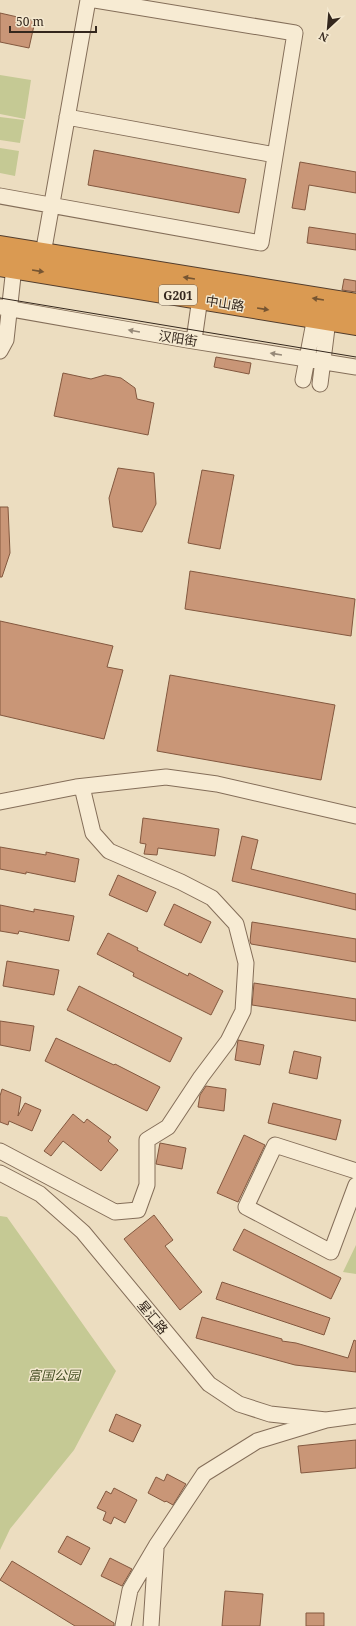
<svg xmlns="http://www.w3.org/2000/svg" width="356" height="1626" viewBox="0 0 356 1626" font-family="'Noto Serif','Noto Sans SC',serif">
<rect width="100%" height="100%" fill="#ecddc0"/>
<path fill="#c5c994" d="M0 75 31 80 25 119 0 114Z
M0 117 24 120 20 143 0 140Z
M0 148 19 151 15 176 0 173Z
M0 1216 7 1217 116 1371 74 1450 10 1529 0 1550Z
M356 1245V1274L343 1272Z"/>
<path fill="#c99677" stroke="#83583f" d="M0 13 35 21 29 48 0 42Z
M94 150 246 179 239 213 88 185Z
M300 162 356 172V193L309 185 305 210 292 208Z
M309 227 356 234V250L307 243Z
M344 279 356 281V292L342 290Z
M216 357 251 363 249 374 214 367Z
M63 373 91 379 105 375 121 378 135 388 137 399 154 403 148 435 54 416Z
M118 468 154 473 156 504 142 532 113 527 109 498Z
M202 470 234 475 220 549 188 543Z
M0 507H8L10 553 2 577H0Z
M190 571 355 599 351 636 185 609Z
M0 621 113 646 107 667 123 670 104 739 0 715Z
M170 675 335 705 321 780 157 751Z
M143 818 219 829 215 856 158 848 157 855 144 854 146 844 140 843Z
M242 836 258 840 251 869 356 894V910L232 881Z
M0 847 46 855V852L79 859 75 882 26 872V874L0 869Z
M118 875 156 892 147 912 109 895Z
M174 904 211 922 201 943 164 925Z
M0 905 34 912V909L74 916 69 941 19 931 18 934 0 931Z
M252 922 356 939V962L251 944 250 941Z
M108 933 138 948 137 950 188 976 189 973 223 991 211 1015 133 976 134 973 97 954Z
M7 961 59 970 54 995 3 986Z
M254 983 356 999V1021L252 1005Z
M79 986 182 1038 170 1062 67 1010Z
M0 1021 34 1026 30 1051 0 1045Z
M56 1038 114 1065 115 1064 160 1087 147 1111 45 1061Z
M238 1040 264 1045 260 1065 235 1060Z
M294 1051 321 1057 317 1079 289 1073Z
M206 1086 226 1089 224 1111 198 1107 200 1095Z
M2 1089 21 1097 18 1116 25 1103 41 1110 32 1131 9 1121 8 1125 0 1122V1096Z
M273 1103 341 1120 336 1140 268 1123Z
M73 1114 84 1123 87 1119 111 1137 108 1141 118 1150 101 1171 63 1141 51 1156 44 1151Z
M244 1135 265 1145 238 1202 217 1193Z
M160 1143 186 1148 182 1169 156 1164Z
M154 1215 173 1240 165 1246 202 1292 180 1310 124 1239Z
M244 1229 341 1278 331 1299 233 1250Z
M222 1282 330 1318 324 1335 216 1299Z
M202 1317 282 1339V1341L296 1343 348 1358 354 1340 356 1341V1372L295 1365 196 1338Z
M116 1414 141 1425 133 1442 109 1431Z
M356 1440V1468L301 1473 298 1446Z
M167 1474 186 1484 173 1505 166 1501 165 1502 148 1493 156 1477 164 1481Z
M114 1488 137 1500 125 1523 114 1517 111 1524 103 1520 106 1512 97 1508 106 1491 111 1494Z
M67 1536 90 1548 81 1565 58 1552Z
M110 1558 132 1569 122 1586 101 1576Z
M12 1561 114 1623V1626H75L0 1580Z
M225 1591 263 1594 260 1626H222Z
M306 1613H324V1626H306Z"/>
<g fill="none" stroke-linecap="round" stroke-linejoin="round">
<g stroke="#846e59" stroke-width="17">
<path id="minor" d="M67 117 275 155
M0 196 261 243 295 33 95 0
M43 254 88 0
M0 307 187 340 356 367
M194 340 200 298
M0 351 6 340 14 267
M303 380 315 317
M320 384 328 320
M0 802 76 787 166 777 217 784 356 816
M0 1151 115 1212 138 1210 147 1185V1140L168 1127 201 1077 228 1041 243 1011 246 963 236 924 212 898 181 882 109 851 93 833 82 787
M356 1171 275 1145 246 1207 331 1252 356 1185
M0 1173 40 1194 83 1232 209 1384 239 1404 270 1414 326 1420
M123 1626 130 1590 156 1546 204 1474 257 1441 326 1420 356 1416
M151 1626 156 1549"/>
</g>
<g stroke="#523d2d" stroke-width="24">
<path id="highway" d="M0 247 356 305
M0 265 356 324"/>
</g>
<use href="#minor" stroke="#f7ebd3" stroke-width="15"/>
<use href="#highway" stroke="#da9a52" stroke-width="22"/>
<path stroke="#34271d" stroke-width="1" d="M0 298 356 357"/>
</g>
<defs><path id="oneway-solid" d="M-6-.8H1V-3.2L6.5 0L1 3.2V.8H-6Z"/></defs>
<g fill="#765532">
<use href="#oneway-solid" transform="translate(38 271) rotate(9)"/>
<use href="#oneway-solid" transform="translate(189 278) rotate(-171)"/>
<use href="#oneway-solid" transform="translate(318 299) rotate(-171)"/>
<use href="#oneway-solid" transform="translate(263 309) rotate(9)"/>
</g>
<g fill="#968978">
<use href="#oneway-solid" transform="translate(134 331) rotate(-170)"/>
<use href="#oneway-solid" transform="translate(276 354) rotate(-171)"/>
</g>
<g text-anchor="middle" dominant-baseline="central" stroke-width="3" stroke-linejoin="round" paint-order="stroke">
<rect fill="#f4e8cf" stroke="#6e6152" stroke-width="1" x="159" y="285" width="38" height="20" rx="3"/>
<g font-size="12" font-weight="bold" fill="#34271d">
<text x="178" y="295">G201</text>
</g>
<g font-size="13" fill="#34271d" stroke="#f4e8cf">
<text transform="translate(225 303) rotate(9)">中山路</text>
<text transform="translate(178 338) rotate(9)">汉阳街</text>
<text transform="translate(153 1317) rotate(50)">星汇路</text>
</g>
<g font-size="13" font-style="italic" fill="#465024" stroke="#f4e8cf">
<text x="54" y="1375">富国公园</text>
</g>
</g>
<g transform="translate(328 28) rotate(206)" stroke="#f4e8cf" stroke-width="3" paint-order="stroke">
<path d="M0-3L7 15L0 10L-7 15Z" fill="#34271d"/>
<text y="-6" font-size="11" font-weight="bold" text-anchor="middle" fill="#34271d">N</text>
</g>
<path d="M10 26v6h86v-6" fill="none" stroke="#34271d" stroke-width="2"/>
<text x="16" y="26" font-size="12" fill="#34271d" stroke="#f4e8cf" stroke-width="3" paint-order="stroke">50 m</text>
</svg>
